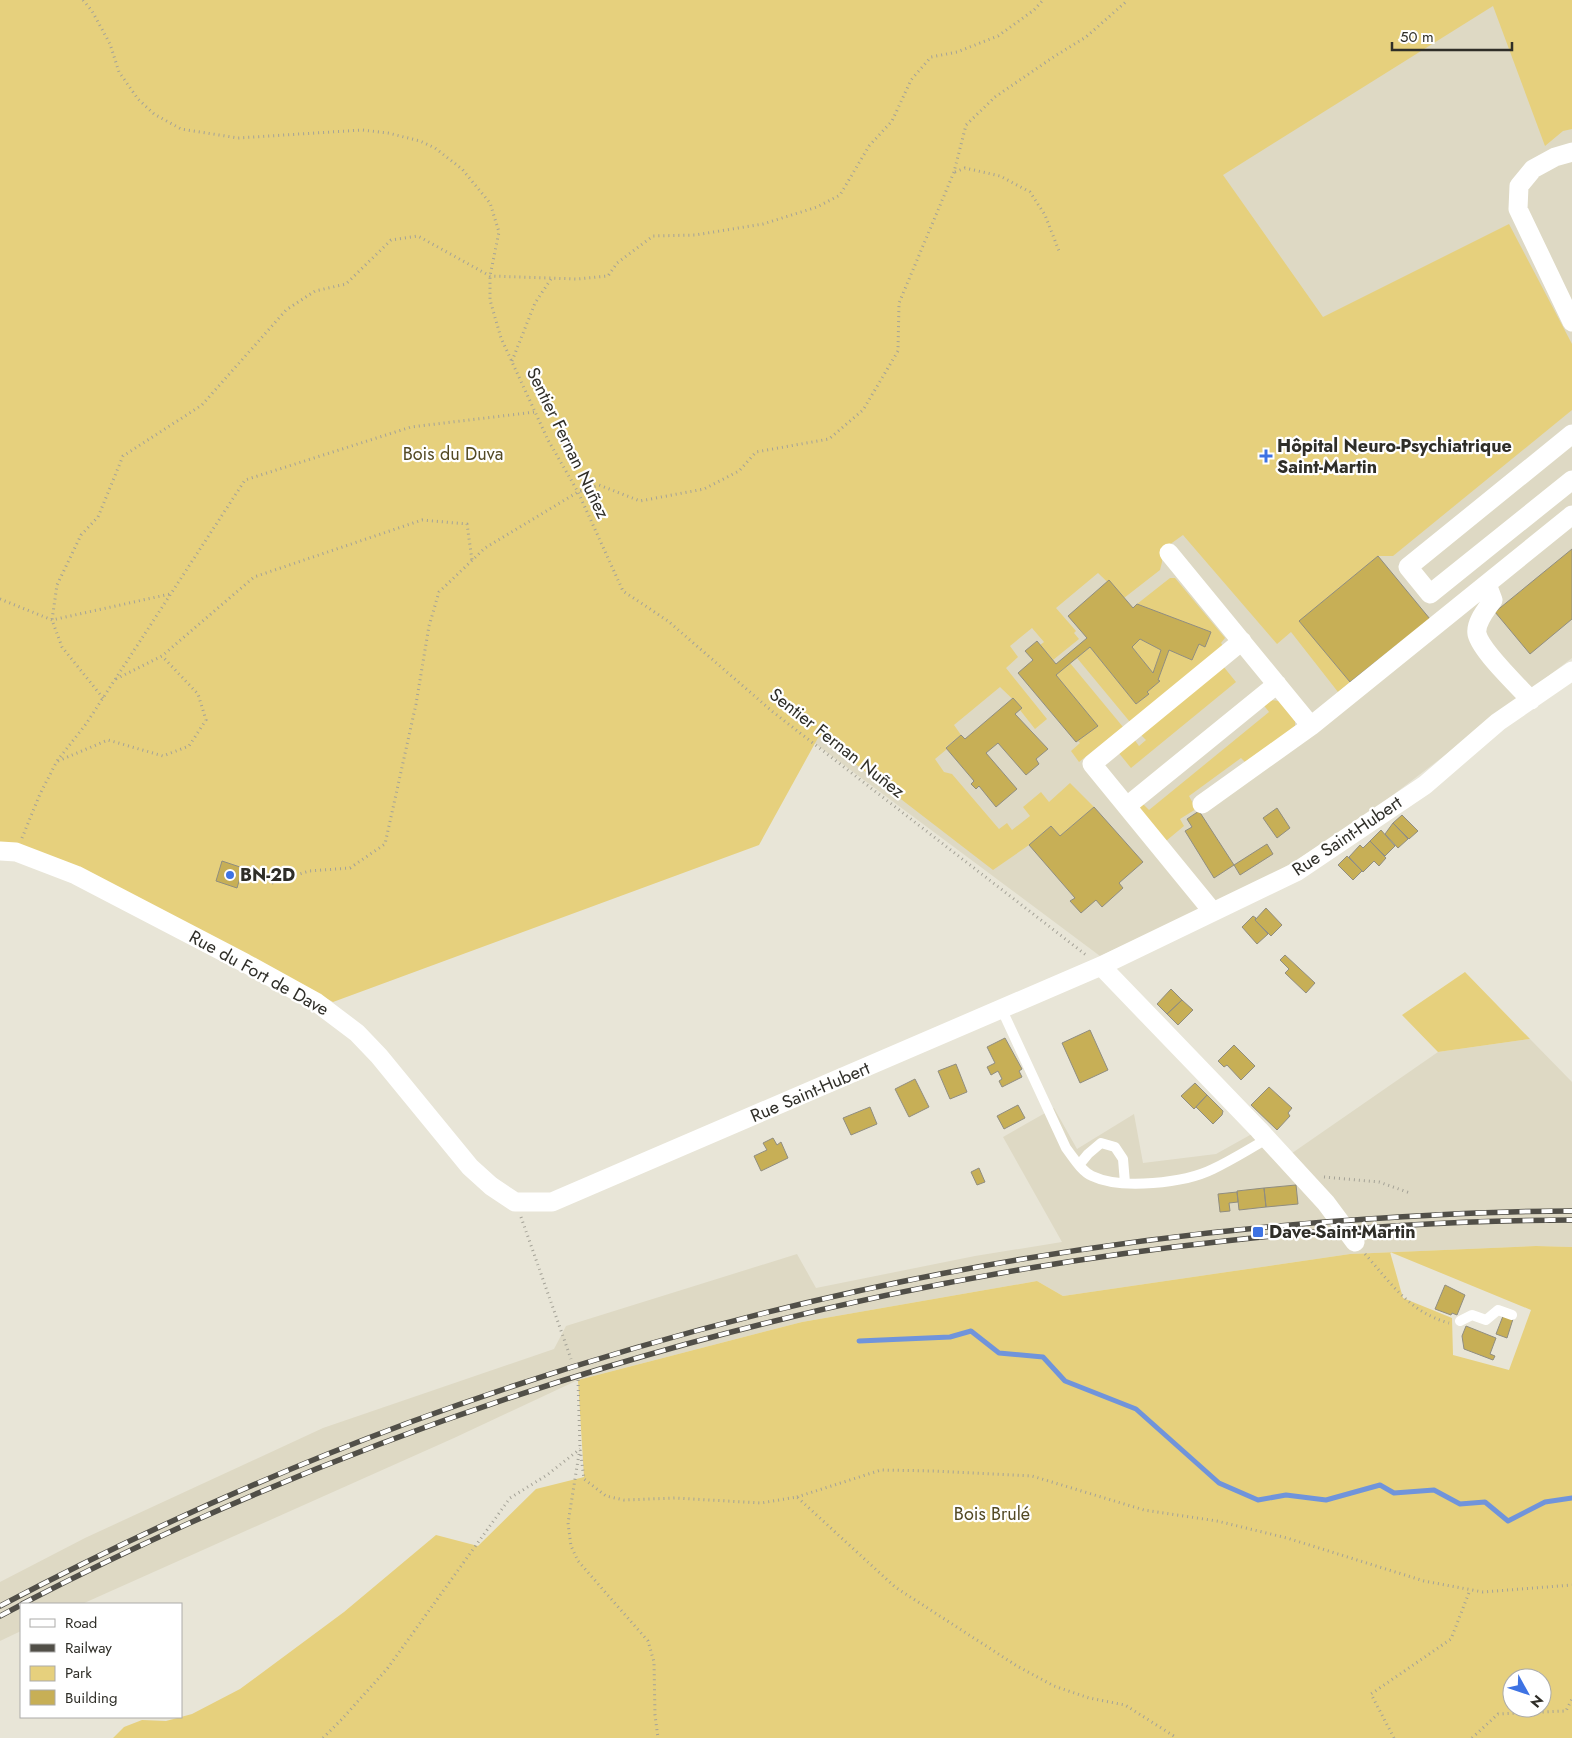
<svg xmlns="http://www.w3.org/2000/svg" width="1572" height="1738" viewBox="0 0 1572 1738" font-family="Jost,sans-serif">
<rect width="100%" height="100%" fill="#e8e5d7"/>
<path fill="#ded9c4" d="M1453 0H1572V658L1355 824 1257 884 1100 956 813 742 1062 255Z
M1530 1039 1572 1082V1247L1536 1246 1350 1254 1063 1296 1037 1281 802 1322 578 1380 454 1438 82 1604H21V1631L0 1641V1582L85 1538 323 1428 554 1349 566 1326 797 1254 816 1288 975 1256 1062 1242 1003 1137 1054 1108 1077 1149 1134 1114 1143 1163 1216 1154 1259 1130 1285 1158 1438 1052Z"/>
<path fill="#e6d07d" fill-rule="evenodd" d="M0 0H1572V129L1563 131 1545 146 1493 6 1223 175 1323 317 1509 224 1572 344V410L1393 556H1378L1300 621 1350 682 1338 692 1291 632 1277 644 1183 535 1162 550V562L1160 570 1124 598 1098 573 1056 608 1076 631 1074 633 1079 639 1053 660 1040 645 1044 642 1032 628 1010 646 1018 657 1006 668 1047 719 1035 729 1020 710 1022 708 1000 687 954 725 961 735 946 747 947 749 935 759 944 772 952 774 999 829 1007 823 1012 830 1030 816 1023 807 1041 792 1049 802 1070 783 1094 807 1060 836 1051 826 1029 845 993 870 819 736 759 845 333 1002 128 893 0 845Z
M1170 578H1175L1225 638 1221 643 1223 646 1130 722 1077 658 1090 647 1136 704 1149 694 1147 692 1160 681 1158 680 1169 650 1192 660 1199 644 1205 647 1211 632 1137 604Z
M1140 639 1161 650 1153 673 1132 647Z
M1070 663 1123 727 1079 762 1071 751 1080 743 1078 741 1097 725 1056 675Z
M1223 666 1236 682 1131 768 1118 752 1134 739 1139 746 1146 740 1140 734Z
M1270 700 1279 701 1295 721V726L1246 763 1241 758 1189 796 1196 809 1180 819 1184 826 1166 841 1139 808 1141 802 1149 810 1269 712 1262 703Z
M1465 972 1530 1039 1438 1052 1402 1015Z
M1536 1246 1572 1247V1738H113L124 1727 142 1720 166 1721 192 1714 240 1689 344 1612 436 1535 478 1546 536 1489 584 1477 578 1380 802 1322 1037 1281 1063 1296 1350 1254ZM1390 1252 1531 1310 1509 1370 1453 1355 1452 1318 1403 1298ZM1512 1678H1542V1708H1512Z"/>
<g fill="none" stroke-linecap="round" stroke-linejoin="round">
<path stroke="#7094db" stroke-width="5" d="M859 1341 950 1337 971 1331 999 1353 1043 1357 1065 1381 1136 1409 1219 1483 1258 1500 1286 1495 1326 1500 1380 1485 1394 1493 1434 1490 1460 1504 1485 1502 1508 1521 1545 1502 1572 1498"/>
</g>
<path fill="#c7af56" stroke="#908d80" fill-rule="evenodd" d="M1572 549V619L1530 654 1495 612Z
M1378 556 1430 619 1350 682 1299 621Z
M1109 580 1133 608 1137 604 1211 632 1205 647 1199 644 1192 660 1169 650 1158 680 1160 681 1147 692 1149 694 1136 704 1090 647 1056 675 1098 726 1076 742 1018 673 1033 660 1025 651 1037 641 1056 664 1087 638 1068 616ZM1140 639 1161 650 1153 673 1132 647Z
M1013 698 1022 708 1015 714 1048 749 1036 759 1039 764 1026 775 998 743 986 753 1017 789 996 807 979 786 976 789 971 784 974 781 946 748 961 735 965 739Z
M1094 807 1143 862 1119 883 1123 888 1102 907 1096 900 1081 913 1070 901 1075 898 1029 845 1051 826 1060 836Z
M1277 808 1290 828 1277 838 1263 818Z
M1199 811 1234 865 1214 878 1185 831 1192 827 1187 819Z
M1402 815 1418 831 1409 839 1393 823Z
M1393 823 1408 839 1398 848 1385 834Z
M1381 830 1395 846 1385 856 1370 841Z
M1370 841 1386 858 1379 866 1374 861 1363 872 1349 857 1360 845 1363 848Z
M1267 844 1273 854 1240 875 1234 865Z
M1347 856 1362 871 1353 880 1338 865Z
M222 861 243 868 237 888 216 881Z
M1266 908 1282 925 1271 936 1255 920Z
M1253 916 1256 918 1255 920 1268 934 1257 944 1242 927Z
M1285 955 1315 983 1306 993 1285 973 1289 969 1280 960Z
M1171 989 1182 1000 1167 1014 1157 1004Z
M1182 1000 1193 1010 1178 1025 1167 1014Z
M1090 1030 1108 1070 1080 1083 1062 1043Z
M1005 1038 1022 1069 1019 1071 1022 1077 1002 1087 999 1081 1002 1079 998 1071 991 1075 987 1067 995 1063 987 1047Z
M1234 1045 1255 1066 1241 1080 1227 1065 1224 1067 1218 1061Z
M956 1064 967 1092 950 1099 938 1071Z
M915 1079 929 1107 909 1117 895 1089Z
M1195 1083 1207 1095 1194 1109 1181 1096Z
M1269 1087 1292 1108 1288 1113 1290 1116 1277 1130 1251 1105Z
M1207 1095 1223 1111 1222 1115 1213 1124 1196 1107Z
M1018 1105 1025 1118 1004 1129 997 1116Z
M870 1107 877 1124 851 1135 843 1118Z
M773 1138 777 1145 781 1142 788 1158 761 1171 754 1156 767 1150 763 1143Z
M979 1168 985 1182 977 1185 971 1172Z
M1296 1185 1298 1204 1266 1207 1264 1188Z
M1264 1188 1266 1207 1239 1210 1237 1191Z
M1237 1192 1238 1202 1229 1203 1230 1211 1220 1212 1218 1194Z
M1445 1285 1465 1295 1457 1315 1452 1313 1451 1315 1435 1309Z
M1503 1316 1513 1319 1507 1338 1496 1334Z
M1466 1326 1496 1338 1490 1354 1495 1356 1493 1360 1464 1349 1462 1336Z"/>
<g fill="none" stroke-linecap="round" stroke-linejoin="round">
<path stroke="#a4a297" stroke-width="3" stroke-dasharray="1 4" stroke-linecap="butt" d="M83 0 92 11 110 44 119 72 138 99 154 114 181 129 238 138 362 130 388 133 420 141 435 148 462 169 490 203 499 232 490 276V300L501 338 548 440 578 492 623 591 668 621 773 712 1086 955
M955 172 965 168 1000 176 1030 192 1045 215 1059 251
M512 361 535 303 551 279
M0 599 52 620 170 594
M116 679 162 656 254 577 422 520 467 524 472 560
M103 698 62 647 52 620 57 585 81 535 98 517 123 456 202 405 286 310 315 291 346 284 391 240 418 236 490 276 577 279 608 276 617 263 653 236 695 235 763 224 817 207 840 195 869 146 892 121 911 80 931 57 957 52 998 36 1034 10 1043 0
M58 761 108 740 163 756 189 746 206 720 198 694 162 656
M22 838 40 794 57 761 86 724 245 480 411 427 535 412
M272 883 309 871 350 868 385 844 416 704 429 626 439 592 485 548 578 492 599 485 640 501 704 489 739 471 756 452 829 439 863 410 898 351 899 303 954 172 966 125 995 97 1055 56 1086 37 1128 0
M1324 1177 1379 1182 1410 1193
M521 1217 571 1359
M1365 1254C1391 1283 1409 1312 1449 1323
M578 1380 580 1448 584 1479 606 1496 624 1500 675 1498 761 1503 797 1497 895 1587 1017 1666 1054 1686 1089 1698 1125 1705 1177 1738
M579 1454 568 1523 571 1546 578 1561 648 1641 654 1662 655 1715 658 1738
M797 1497 881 1470 934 1471 1032 1476 1144 1510 1217 1521 1287 1538 1424 1581 1483 1592 1572 1585
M323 1738 341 1720 387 1669 510 1498 547 1475 580 1449
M1394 1738 1371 1694 1451 1639 1470 1590
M1472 1738 1498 1714 1566 1711 1572 1699"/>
<path stroke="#fff" stroke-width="10" d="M1002 1010 1066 1148C1073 1157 1081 1171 1092 1176 1121 1190 1185 1183 1213 1169 1232 1160 1249 1149 1267 1139
M1079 1165 1088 1154 1101 1143 1115 1147 1123 1159 1125 1183
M1460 1321 1472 1315 1486 1320 1498 1310 1512 1315"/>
<path stroke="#fff" stroke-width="19" d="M1572 152 1555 157 1533 169 1519 186 1518 209 1572 322
M1572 434 1408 567 1430 594 1572 480
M1169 553 1311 726
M1487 584 1493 600C1487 609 1475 622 1477 634 1481 651 1518 686 1531 700
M1202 804 1311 726 1572 515
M1127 806 1277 684
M0 851 16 852 76 875 245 963 316 1002 357 1033 379 1056 470 1167 491 1186 515 1202H552L1101 966 1296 872 1425 785 1498 722 1572 671
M1213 912 1092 764 1242 641
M1101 966 1259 1130 1326 1203 1355 1242"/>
<g stroke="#514f48" stroke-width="5.5">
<path id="rail" d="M22 1604C397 1410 805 1287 1225 1241 1340 1228 1456 1220 1572 1220
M0 1606C131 1537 266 1476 405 1424 719 1308 1049 1238 1383 1218 1446 1214 1509 1211 1572 1211
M0 1616 21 1605"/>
</g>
<use href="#rail" stroke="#fff" stroke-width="4" stroke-dasharray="11" stroke-linecap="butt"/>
</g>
<g fill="#3e73e3" stroke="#fff" stroke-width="2">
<path d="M1263.5 448.5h5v5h5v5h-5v5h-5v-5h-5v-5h5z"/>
<circle cx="230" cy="875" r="5"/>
<rect x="1252" y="1226" width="12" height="12" rx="2.5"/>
</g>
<g text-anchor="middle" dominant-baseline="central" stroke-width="4.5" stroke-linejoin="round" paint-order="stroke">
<g font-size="18" fill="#2f2e28" stroke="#fff">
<text transform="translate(568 443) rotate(64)">Sentier Fernan Nuñez</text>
<text transform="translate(837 743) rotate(38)">Sentier Fernan Nuñez</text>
<text transform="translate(1347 836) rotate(-34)">Rue Saint-Hubert</text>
<text transform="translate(259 973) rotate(29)">Rue du Fort de Dave</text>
<text transform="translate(810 1092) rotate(-23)">Rue Saint-Hubert</text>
</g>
<g font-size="18" font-weight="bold" fill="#2f2e28" stroke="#fff" text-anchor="start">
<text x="1277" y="446">Hôpital Neuro-Psychiatrique<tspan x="1277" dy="21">Saint-Martin</tspan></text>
<text x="240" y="875">BN-2D</text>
<text x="1269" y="1232">Dave-Saint-Martin</text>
</g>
<g font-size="18" fill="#534923" stroke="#fff">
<text x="453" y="454">Bois du Duva</text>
<text x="992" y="1514">Bois Brulé</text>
</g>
</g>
<rect x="20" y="1603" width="162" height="115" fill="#ffffff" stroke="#acaba9"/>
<rect x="30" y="1619" width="25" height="8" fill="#ffffff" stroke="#acaba9"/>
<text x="65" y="1628" font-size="15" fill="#2f2e28">Road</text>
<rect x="30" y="1644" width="25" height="8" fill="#514f48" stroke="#acaba9"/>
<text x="65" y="1653" font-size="15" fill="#2f2e28">Railway</text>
<rect x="30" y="1666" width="25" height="15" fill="#e6d07d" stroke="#acaba9"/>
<text x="65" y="1678" font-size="15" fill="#2f2e28">Park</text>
<rect x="30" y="1690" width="25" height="15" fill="#c7af56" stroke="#acaba9"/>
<text x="65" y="1703" font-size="15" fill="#2f2e28">Building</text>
<g transform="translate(1527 1693) rotate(130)"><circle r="24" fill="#ffffff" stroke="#acaba9"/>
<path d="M0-4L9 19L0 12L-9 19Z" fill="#3e73e3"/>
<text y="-8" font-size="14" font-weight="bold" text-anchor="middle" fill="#2f2e28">N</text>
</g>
<path d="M1392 42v8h120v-8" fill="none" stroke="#2f2e28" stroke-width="2.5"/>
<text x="1400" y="42" font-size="15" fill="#2f2e28" stroke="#ffffff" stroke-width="4" paint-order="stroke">50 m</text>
</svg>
